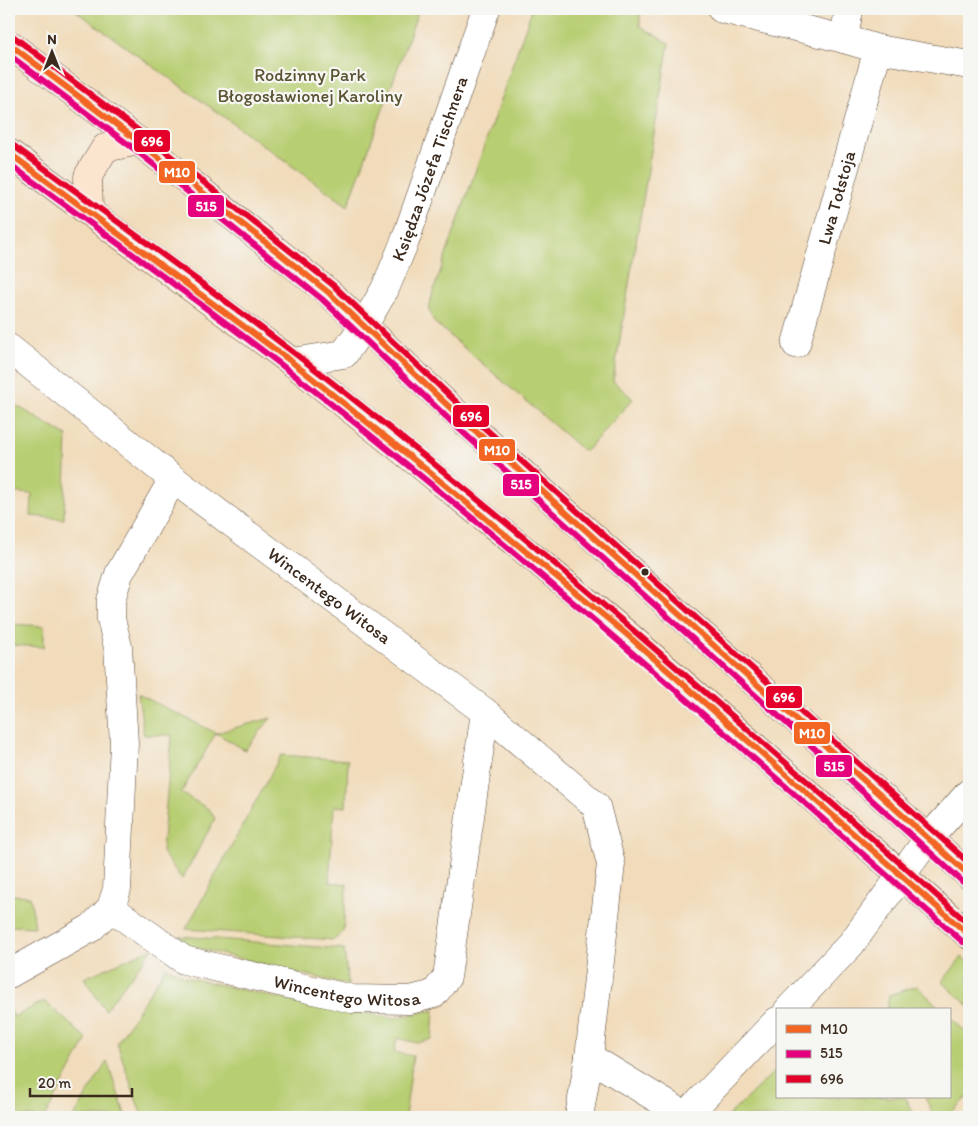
<svg xmlns="http://www.w3.org/2000/svg" width="978" height="1126" viewBox="0 0 978 1126" font-family="Itim,sans-serif">
<rect width="100%" height="100%" fill="#f6f6f2"/>
<filter id="ink" filterUnits="userSpaceOnUse"><feTurbulence type="fractalNoise" baseFrequency=".02" numOctaves="2"/><feDisplacementMap in="SourceGraphic" scale="10" xChannelSelector="R" yChannelSelector="G"/><feConvolveMatrix kernelMatrix="1 2 1 2 8 2 1 2 1" color-interpolation-filters="sRGB"/></filter>
<filter id="wash" filterUnits="userSpaceOnUse"><feTurbulence type="fractalNoise" baseFrequency=".0096" numOctaves="4" result="noise"/><feDisplacementMap in="SourceGraphic" scale="20" xChannelSelector="R" yChannelSelector="G"/><feGaussianBlur stdDeviation="1.12" result="paint"/><feColorMatrix in="noise" values="0 0 0 0 0 0 0 0 0 0 0 0 0 0 0 0 0 1.4 0 .05"/><feComposite in="paint" operator="in"/></filter>
<g filter="url(#wash)">
<rect width="100%" height="100%" fill="#f1dbba"/>
<path fill="#b8ce72" stroke="#7a7c48" d="M73 9H419L348 206Z
M532 9H640V26L669 43 613 381 633 399 585 452 434 322 429 310 432 295Z
M9 401 67 436 64 519 31 516 32 494 9 492Z
M9 624 44 626V647L9 645Z
M138 694 216 733 271 718 245 750 216 733 181 793 210 810 215 819 182 879 162 852 172 735H144Z
M281 755 348 760 346 807 334 806 329 882 347 884 343 932 334 940 186 929Z
M9 895 30 896 35 927 9 926Z
M179 936 344 949 348 985 185 945Z
M153 948 105 1010 84 978Z
M962 957 969 963V1006L942 982Z
M166 967 186 977 273 997 393 1018 434 1010 432 1039 417 1043 397 1038 394 1052 413 1056 405 1117H142L117 1043Z
M917 986 942 1010H887L889 995Z
M44 1001 87 1039 45 1117H9V1007L14 1017Z
M949 1016 969 1035V1095L947 1117H934L925 1097H949Z
M107 1061 126 1117H74Z
M777 1069V1097H905L914 1117H727Z"/>
</g>
<g filter="url(#ink)">
<g fill="none" stroke-linecap="round" stroke-linejoin="round">
<g stroke="#564535" stroke-width="29">
<g id="street">
<path d="M722 9 844 39 878 49 969 65"/>
<path d="M844 39 849 9"/>
<path id="s1" d="M796 344 878 49"/>
<path id="s2" d="M9 348 173 479 485 712 596 806 611 864 589 1057 686 1116"/>
<path id="s3" d="M292 362 344 354 364 325 385 289 405 241 486 9"/>
<path id="s4" d="M111 908 184 960 352 999 410 1000 434 994 447 977 485 712"/>
<path d="M9 974 91 928 111 908 117 889 124 743 118 647 111 619V600L119 574 173 479"/>
<path d="M788 1010 851 944 928 839 969 793"/>
<path d="M579 1117 589 1057"/>
<path d="M685 1117 777 1021"/>
</g>
</g>
<g stroke="#564535" stroke-width="29">
<path id="secondary" d="M9 44 138 141 328 292 462 419 969 875
M9 153 292 362 428 471 625 633 969 935
M89 212 88 176 105 148 138 141"/>
</g>
<use href="#street" stroke="#fff" stroke-width="28"/>
<use href="#secondary" stroke="#fce5cf" stroke-width="28"/>
<g stroke="#f6f6f2" stroke-width="10">
<path id="bus-1" d="M9 44 138 141 328 292 462 419 969 875
M9 153 292 362 428 471 625 633 969 935"/>
</g>
<g stroke="#f6f6f2" stroke-width="10">
<path id="bus-2" d="M9 55 133 148 322 299 456 426 963 882
M9 164C102 232 196 299 288 370 521 551 741 747 963 942"/>
</g>
<g stroke="#f6f6f2" stroke-width="10">
<path id="bus-3" d="M14 37 143 134 333 285 468 413 969 863
M14 146C109 216 205 284 298 356 530 535 749 730 969 924"/>
</g>
<use href="#bus-1" stroke="#f26522" stroke-width="6"/>
<use href="#bus-2" stroke="#e5007d" stroke-width="6"/>
<use href="#bus-3" stroke="#e4002b" stroke-width="6"/>
</g>
</g>
<circle fill="#3b2a1e" stroke="#f6f6f2" stroke-width="2" cx="645" cy="572" r="4.5"/>
<g text-anchor="middle" dominant-baseline="central" stroke-width="4.5" stroke-linejoin="round" paint-order="stroke">
<g font-size="18" fill="#5a5333" stroke="#f6f6f2">
<text x="310" y="75">Rodzinny Park<tspan x="310" dy="21">Błogosławionej Karoliny</tspan></text>
</g>
<g font-size="18" fill="#3b2a1e" stroke="#f6f6f2">
<text stroke="none"><textPath href="#s3" startOffset="258">Księdza Józefa Tischnera</textPath></text>
<text stroke="none"><textPath href="#s1" startOffset="152">Lwa Tołstoja</textPath></text>
<text stroke="none"><textPath href="#s2" startOffset="405">Wincentego Witosa</textPath></text>
<text stroke="none"><textPath href="#s4" startOffset="256">Wincentego Witosa</textPath></text>
</g>
</g>
<g stroke="#f6f6f2" stroke-width="2">
<rect x="133" y="129" width="38" height="24" rx="5" fill="#e4002b"/>
<rect x="158" y="160" width="38" height="24" rx="5" fill="#f26522"/>
<rect x="187" y="194" width="38" height="24" rx="5" fill="#e5007d"/>
<rect x="452" y="404" width="38" height="24" rx="5" fill="#e4002b"/>
<rect x="478" y="438" width="38" height="24" rx="5" fill="#f26522"/>
<rect x="502" y="473" width="38" height="24" rx="5" fill="#e5007d"/>
<rect x="765" y="685" width="38" height="24" rx="5" fill="#e4002b"/>
<rect x="793" y="721" width="38" height="24" rx="5" fill="#f26522"/>
<rect x="815" y="754" width="38" height="24" rx="5" fill="#e5007d"/>
</g>
<g font-size="14" text-anchor="middle" font-weight="bold" fill="#fff">
<text x="152" y="146">696</text>
<text x="177" y="177">M10</text>
<text x="206" y="211">515</text>
<text x="471" y="421">696</text>
<text x="497" y="455">M10</text>
<text x="521" y="489">515</text>
<text x="784" y="702">696</text>
<text x="812" y="738">M10</text>
<text x="834" y="771">515</text>
</g>
<rect width="978" height="1126" fill="none" stroke="#f6f6f2" stroke-width="30"/>
<rect x="776" y="1008" width="175" height="90" fill="#f6f6f2" stroke="#aba49d"/>
<rect x="786" y="1025" width="25" height="8" fill="#f26522" stroke="#aba49d"/>
<text x="820" y="1034" font-size="15" fill="#3b2a1e">M10</text>
<rect x="786" y="1050" width="25" height="8" fill="#e5007d" stroke="#aba49d"/>
<text x="820" y="1058" font-size="15" fill="#3b2a1e">515</text>
<rect x="786" y="1075" width="25" height="8" fill="#e4002b" stroke="#aba49d"/>
<text x="820" y="1084" font-size="15" fill="#3b2a1e">696</text>
<g transform="translate(52 52)" stroke="#f6f6f2" stroke-width="4" paint-order="stroke">
<path d="M0-4L9 19L0 12L-9 19Z" fill="#3b2a1e"/>
<text y="-8" font-size="14" font-weight="bold" text-anchor="middle" fill="#3b2a1e">N</text>
</g>
<path d="M30 1088v8h102v-8" fill="none" stroke="#3b2a1e" stroke-width="2.5"/>
<text x="38" y="1088" font-size="15" fill="#3b2a1e" stroke="#f6f6f2" stroke-width="4" paint-order="stroke">20 m</text>
</svg>
